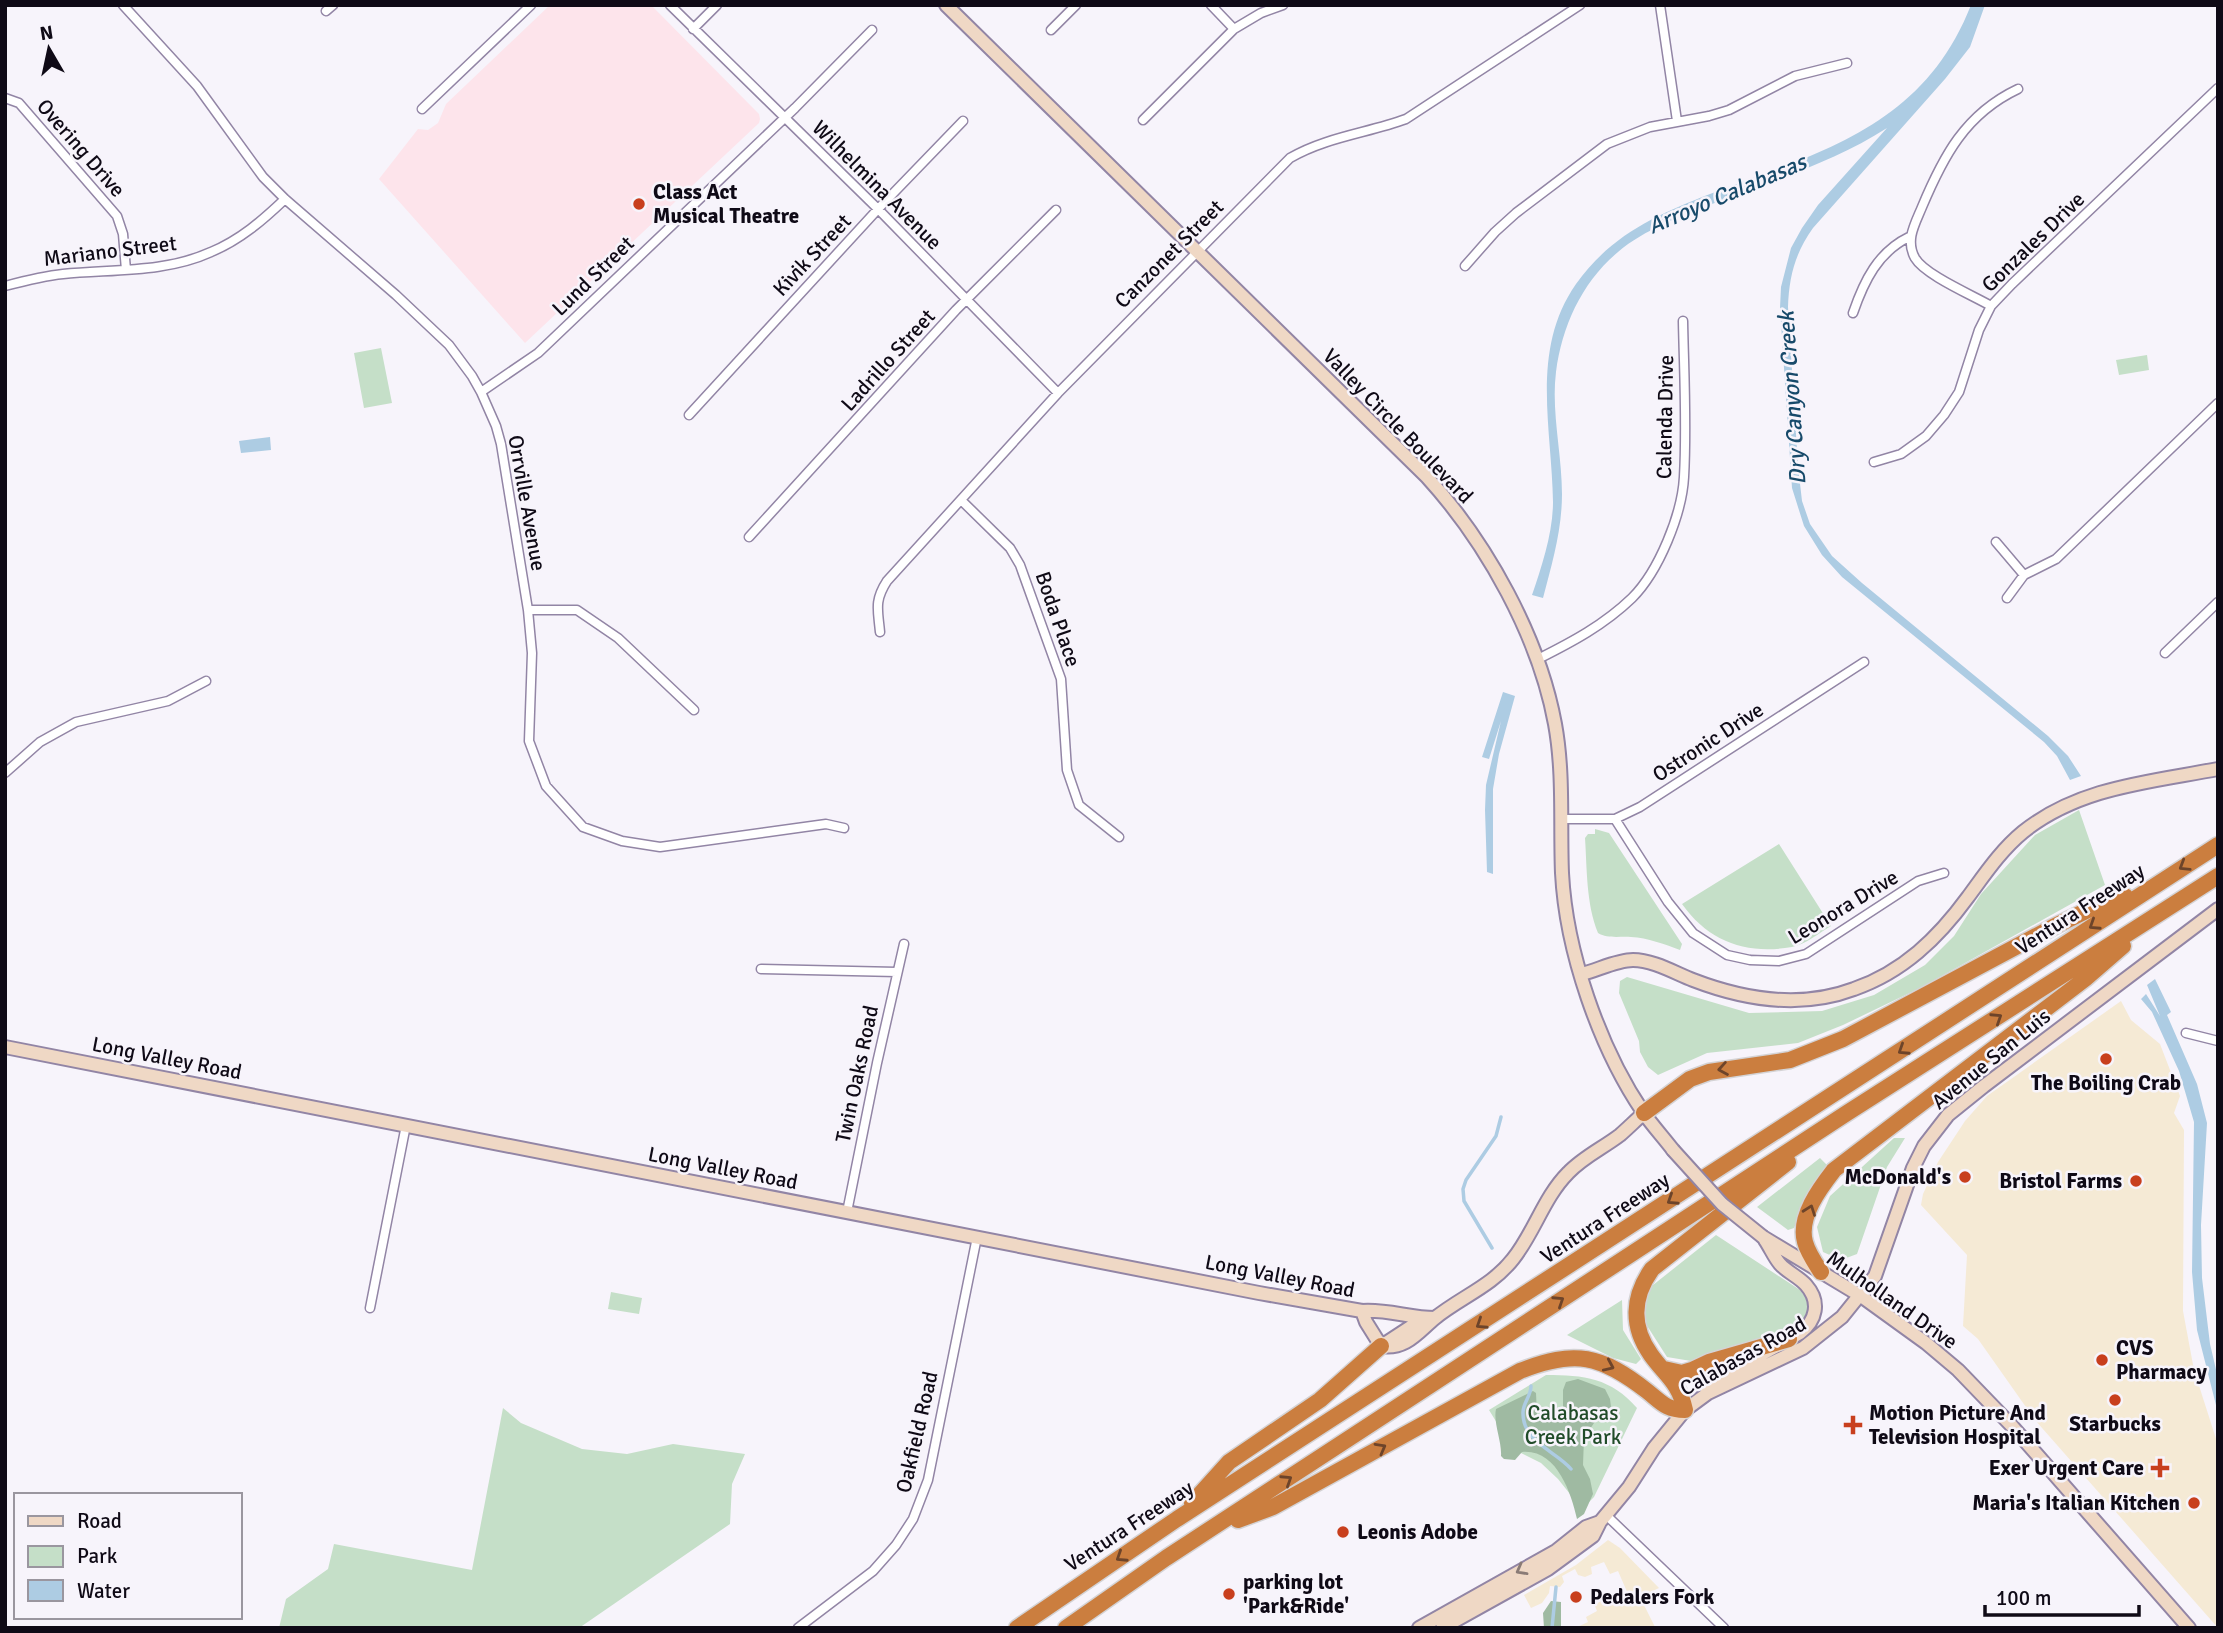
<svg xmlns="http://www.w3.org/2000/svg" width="2223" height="1633" viewBox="0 0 2223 1633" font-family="Signika,sans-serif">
<rect width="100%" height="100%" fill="#f7f4fb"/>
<path fill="#f5ead5" d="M2121 1001 2131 1020 2160 1044 2180 1096 2174 1113 2184 1130 2183 1311 2194 1370 2218 1445V1628L2035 1420 1978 1339 1963 1326 1967 1255 1921 1205 1923 1194 1938 1162 1965 1121 1987 1096Z
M1608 1540 1620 1548 1659 1588 1640 1597 1655 1627 1575 1628 1588 1622 1586 1617 1597 1611 1595 1606 1599 1602 1617 1594 1619 1598 1628 1594 1618 1571 1610 1574 1604 1562 1591 1567 1592 1574 1585 1577 1578 1575 1575 1569 1562 1576 1564 1582 1560 1587 1550 1586 1549 1593 1542 1603 1531 1608 1524 1595 1576 1565Z"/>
<path fill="#fde4eb" d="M550 5H651L759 114 760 119 759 123 525 343 379 179 418 129 428 130 438 123 446 104Z"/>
<path fill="#c5dfc8" d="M381 348 392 403 364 408 354 353Z
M2147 355 2149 370 2119 375 2116 360Z
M2079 810 2105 885 1922 987 1843 1025 1798 1043 1707 1053 1658 1075 1648 1067 1640 1052 1639 1041 1619 993 1620 981 1627 977 1749 1013 1822 1011 1874 995 1925 965 1954 936 1981 894 2035 835Z
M1595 829 1609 833 1682 944 1680 950C1664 944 1648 938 1631 937 1620 936 1608 939 1598 933 1586 904 1587 868 1585 838L1588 834H1595Z
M1779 844 1831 926C1819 933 1806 944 1792 947 1747 955 1709 942 1682 904Z
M1894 1138H1905L1887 1167 1857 1254 1841 1260 1823 1252 1817 1227 1830 1196Z
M1820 1158 1829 1167 1809 1194 1794 1228 1788 1230 1757 1207Z
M1716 1235 1800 1290 1810 1303 1801 1327 1769 1342 1744 1345 1691 1361 1667 1357 1644 1321 1648 1289Z
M611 1292 642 1298 639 1314 608 1309Z
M1622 1300 1623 1330 1641 1359 1636 1364 1613 1358 1567 1335Z
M1546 1375C1584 1375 1611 1378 1637 1408L1594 1497 1582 1509 1558 1479 1541 1463 1513 1449 1489 1410Z
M503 1408 521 1423 582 1449 627 1454 673 1444 745 1454 732 1484 730 1524 579 1628H279L286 1599 328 1569 334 1544 472 1570Z"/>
<path fill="#9fbaa2" d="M1578 1379 1605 1389 1610 1399 1611 1407 1596 1420 1584 1438 1583 1465 1590 1479 1593 1494 1584 1514 1577 1519C1571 1493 1557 1449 1522 1452L1515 1460 1504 1459 1501 1456C1502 1441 1493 1423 1496 1409L1533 1391 1536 1393 1537 1415 1541 1419 1548 1420 1563 1408V1390L1566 1382Z
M1551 1601 1561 1602V1628H1544L1543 1613Z"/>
<path fill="#adcce3" d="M1971 5H1985L1970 47 1945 79 1813 228C1795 253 1789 277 1788 307L1798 466 1802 501 1810 524 1832 556 1862 583 2048 736 2068 756 2081 776 2070 780 2057 756 2044 742 1842 577 1822 555 1804 526 1792 488 1780 308 1781 287 1791 248 1802 228 1818 205 1887 128C1834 162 1772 181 1712 204 1680 217 1645 229 1618 252 1582 282 1562 326 1556 372 1551 412 1562 453 1562 494 1562 530 1552 564 1543 598L1532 595C1542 566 1553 532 1553 502 1552 428 1530 350 1576 284 1611 235 1656 215 1710 194 1821 152 1923 127 1971 5Z
M270 437 271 450 241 453 239 441Z
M1503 692 1515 696 1499 754 1493 789V874L1487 872 1485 810 1486 785 1501 721 1489 759 1482 757Z
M2155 979 2171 1012 2167 1015 2197 1084 2207 1123 2201 1225 2202 1278 2210 1344 2218 1378V1413L2197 1330 2192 1272 2194 1122 2179 1071 2152 1012 2141 999 2146 994 2160 1016 2147 985Z"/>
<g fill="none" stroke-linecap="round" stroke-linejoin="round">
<path stroke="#adcce3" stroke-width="3.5" d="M1492 1248 1464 1201 1463 1189 1466 1180 1496 1136 1501 1117
M1531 1386C1531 1396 1523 1403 1523 1412 1522 1442 1556 1451 1571 1469
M1552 1628 1556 1587"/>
<g stroke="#9285a5" stroke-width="11">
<path id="street" d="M123 5 197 86 263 177 285 199 396 295 449 345 472 376 481 392 496 426 501 444 528 610 532 653 529 741 546 786 583 827 622 841 660 847 826 824 844 828
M670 5 878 209 1058 393
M1211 5 1234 29
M1660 5 1677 121
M326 11 333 5
M693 29 717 5
M1051 30 1076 5
M5 98 19 103 117 216 123 234 126 270
M422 109 531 5
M1143 120 1234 29 1261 13 1283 5
M1465 266 1495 232 1516 213 1607 144 1650 127 1709 116 1729 110 1795 76 1847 63
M5 286C24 281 43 276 63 274 112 269 165 273 211 252 240 240 263 220 285 199
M1991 306C1972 295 1925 275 1915 258 1905 240 1915 224 1922 207 1943 157 1965 114 2018 89
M1853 313C1864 281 1878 252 1909 237
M481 392 538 353 795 108 872 30
M689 415 878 209 963 121
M1874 462 1901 454 1926 436 1944 415 1959 392 1979 330 1991 306 2012 284 2218 88
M961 500 1010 548 1020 565 1061 679 1067 770 1079 805 1119 837
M749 537 956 310 1056 210
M1996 542 2024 575
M2007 598 2024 575 2056 559 2218 403
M528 610H577L618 638 694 710
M880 632C878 610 874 601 887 581L1058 393 1290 158C1326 137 1368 133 1406 119L1580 5
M2165 653 2218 602
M1538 659C1572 642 1604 625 1632 598 1659 571 1682 514 1684 477 1687 425 1684 372 1683 321
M5 773 40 742 76 722 168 701 206 681
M1561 819H1615L1640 807 1864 662
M1615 819 1668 902 1693 933 1727 955 1750 960 1779 961 1806 954 1918 881 1944 873
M761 969 897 972
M2186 1033 2218 1041
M847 1212 877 1063 904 944
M370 1308 406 1125
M1606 1515 1724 1628
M798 1628 873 1571 896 1545 913 1519 928 1480 977 1237"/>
</g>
<g stroke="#9285a5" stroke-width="16">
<path id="secondary" d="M946 5 1427 477C1487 543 1539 637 1555 724 1564 773 1560 823 1562 873 1566 951 1599 1047 1643 1112 1652 1125 1663 1137 1673 1150
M1582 974C1598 970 1617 960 1633 960 1653 960 1675 973 1693 980 1745 1000 1801 1009 1854 989 1903 972 1938 938 1968 897 1985 874 2001 850 2023 832 2079 787 2150 782 2218 769
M5 1047 1259 1293 1362 1311C1387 1309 1410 1318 1435 1318
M1763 1237 1861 1296 1926 1343 1958 1370 2011 1425 2189 1628
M1362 1311 1366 1322 1381 1346
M1383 1345 1412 1326 1428 1320
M1381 1346C1406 1350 1418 1332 1435 1318 1461 1297 1492 1286 1513 1259 1534 1233 1544 1197 1568 1173 1583 1157 1603 1148 1620 1135 1628 1128 1636 1120 1644 1113
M1705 1386 1800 1333C1816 1321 1821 1302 1806 1285 1799 1277 1787 1272 1780 1264 1774 1257 1770 1247 1765 1240
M1419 1628 1556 1551 1586 1527 1600 1522
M1442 1628 1548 1569 1593 1536 1600 1522 1629 1487 1654 1448 1685 1410 1708 1393 1803 1348 1842 1317 1875 1276 1913 1168 1924 1146 1948 1115 1984 1086 2218 909"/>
</g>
<g stroke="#d4d3d5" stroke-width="19">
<path id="highway" d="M1644 1113 1690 1079 1709 1072 1790 1060 1843 1039 2053 927 2090 909 2125 896
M1821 1272C1815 1263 1808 1253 1805 1242 1798 1217 1820 1188 1834 1170L2085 979 2123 946
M1664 1369 1682 1373 1692 1370 1709 1362 1789 1339
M1192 1503 1229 1462 1320 1400 1381 1346
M1238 1520 1273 1507 1520 1371C1575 1349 1601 1355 1647 1391 1661 1402 1666 1410 1685 1410 1679 1382 1666 1376 1651 1355 1631 1327 1632 1297 1652 1269L1788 1162
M1017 1628 1177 1519 2218 845
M1066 1628 1166 1558 1847 1113 2218 876"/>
</g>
<use href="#street" stroke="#fff" stroke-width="8"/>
<use href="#secondary" stroke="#efd8c5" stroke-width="12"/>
<use href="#highway" stroke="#cb7e3f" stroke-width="16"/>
<g stroke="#9285a5" stroke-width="16" stroke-linecap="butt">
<path id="secondary-bridge" d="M1673 1150 1722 1204 1763 1237"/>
</g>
<use href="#secondary-bridge" stroke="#efd8c5" stroke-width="12"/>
</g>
<defs><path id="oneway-chevron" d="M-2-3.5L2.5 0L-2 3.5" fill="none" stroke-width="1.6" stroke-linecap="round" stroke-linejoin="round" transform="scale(1.75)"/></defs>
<g stroke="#6d442a">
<use href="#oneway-chevron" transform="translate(2184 866) rotate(148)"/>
<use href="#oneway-chevron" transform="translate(2094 925) rotate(147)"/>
<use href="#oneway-chevron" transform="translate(1997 1018) rotate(-33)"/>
<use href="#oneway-chevron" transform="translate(1903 1050) rotate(147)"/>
<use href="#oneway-chevron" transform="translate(1723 1069) rotate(170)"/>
<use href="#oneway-chevron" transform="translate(1672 1200) rotate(147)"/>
<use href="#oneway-chevron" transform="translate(1810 1210) rotate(-70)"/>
<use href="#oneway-chevron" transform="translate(1559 1301) rotate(-33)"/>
<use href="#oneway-chevron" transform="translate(1481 1324) rotate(147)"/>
<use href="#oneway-chevron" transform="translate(1609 1366) rotate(24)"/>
<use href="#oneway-chevron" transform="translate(1381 1448) rotate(-29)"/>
<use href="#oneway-chevron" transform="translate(1287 1480) rotate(-33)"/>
<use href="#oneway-chevron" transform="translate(1121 1557) rotate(147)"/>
</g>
<use stroke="#8a7b76" href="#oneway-chevron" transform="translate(1521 1570) rotate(151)"/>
<g fill="#c83f1d" stroke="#f7f4fb" stroke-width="2.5">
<circle cx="639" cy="204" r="7"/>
<circle cx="2106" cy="1059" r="7"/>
<circle cx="1965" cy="1177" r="7"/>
<circle cx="2136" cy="1181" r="7"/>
<circle cx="2102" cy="1360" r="7"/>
<circle cx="2115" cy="1400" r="7"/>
<path d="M1849.5 1414.5h7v7h7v7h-7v7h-7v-7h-7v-7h7z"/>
<path d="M2156.5 1457.5h7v7h7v7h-7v7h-7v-7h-7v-7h7z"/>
<circle cx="2194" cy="1503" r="7"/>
<circle cx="1343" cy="1532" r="7"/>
<circle cx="1229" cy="1594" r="7"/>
<circle cx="1576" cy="1597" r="7"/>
</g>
<g text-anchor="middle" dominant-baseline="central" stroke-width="5" stroke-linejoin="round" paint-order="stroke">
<g font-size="21" fill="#0f0a16" stroke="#f7f4fb">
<text transform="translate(81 148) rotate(49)">Overing Drive</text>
<text transform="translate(877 185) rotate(45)">Wilhelmina Avenue</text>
<text transform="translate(2033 242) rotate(-44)">Gonzales Drive</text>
<text transform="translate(110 251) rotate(-7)">Mariano Street</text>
<text transform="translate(1169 254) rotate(-45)">Canzonet Street</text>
<text transform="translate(812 255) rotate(-47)">Kivik Street</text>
<text transform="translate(593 276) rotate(-44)">Lund Street</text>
<text transform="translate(888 360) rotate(-48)">Ladrillo Street</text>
<text transform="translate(1665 417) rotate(-89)">Calenda Drive</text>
<text transform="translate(1398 426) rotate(46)">Valley Circle Boulevard</text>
<text transform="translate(527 503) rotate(80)">Orrville Avenue</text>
<text transform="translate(1058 619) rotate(71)">Boda Place</text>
<text transform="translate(1708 742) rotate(-33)">Ostronic Drive</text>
<text transform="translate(1843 907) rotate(-31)">Leonora Drive</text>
<text transform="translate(2080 909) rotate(-33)">Ventura Freeway</text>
<text transform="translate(167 1058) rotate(11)">Long Valley Road</text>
<text transform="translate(1991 1059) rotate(-39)">Avenue San Luis</text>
<text transform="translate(857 1074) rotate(-78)">Twin Oaks Road</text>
<text transform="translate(723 1168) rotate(11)">Long Valley Road</text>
<text transform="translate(1605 1218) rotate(-33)">Ventura Freeway</text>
<text transform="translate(1280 1276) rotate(11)">Long Valley Road</text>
<text transform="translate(1892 1300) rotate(35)">Mulholland Drive</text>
<text transform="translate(1743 1356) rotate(-29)">Calabasas Road</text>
<text transform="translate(917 1432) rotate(-77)">Oakfield Road</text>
<text transform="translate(1129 1526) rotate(-33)">Ventura Freeway</text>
</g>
<g font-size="21" font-weight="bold" fill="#0f0a16" stroke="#f7f4fb" text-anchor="start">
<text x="653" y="192">Class Act<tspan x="653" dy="24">Musical Theatre</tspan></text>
<text x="2106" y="1083" text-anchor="middle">The Boiling Crab</text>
<text x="1951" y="1177" text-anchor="end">McDonald's</text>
<text x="2122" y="1181" text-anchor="end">Bristol Farms</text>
<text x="2116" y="1348">CVS<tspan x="2116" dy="24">Pharmacy</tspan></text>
<text x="1869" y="1413">Motion Picture And<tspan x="1869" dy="24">Television Hospital</tspan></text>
<text x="2115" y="1424" text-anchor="middle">Starbucks</text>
<text x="2144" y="1468" text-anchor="end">Exer Urgent Care</text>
<text x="2180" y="1503" text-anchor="end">Maria's Italian Kitchen</text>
<text x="1357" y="1532">Leonis Adobe</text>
<text x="1243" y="1582">parking lot<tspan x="1243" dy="24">'Park&amp;Ride'</tspan></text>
<text x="1590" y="1597">Pedalers Fork</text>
</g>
<g font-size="21" fill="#214c29" stroke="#f7f4fb">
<text x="1573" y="1413">Calabasas<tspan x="1573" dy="24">Creek Park</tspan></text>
</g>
<g font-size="23" font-style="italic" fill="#174a6a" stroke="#f7f4fb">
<text transform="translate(1727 194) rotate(-23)">Arroyo Calabasas</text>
<text transform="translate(1792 398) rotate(-94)">Dry Canyon Creek</text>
</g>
</g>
<rect width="2223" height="1633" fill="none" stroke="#0f0a16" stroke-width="14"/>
<rect x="14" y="1493" width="228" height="126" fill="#f7f4fb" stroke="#9a969f" stroke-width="2"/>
<rect x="28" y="1516" width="35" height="10" fill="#efd8c5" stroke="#9a969f" stroke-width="2"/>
<text x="77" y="1528" font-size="21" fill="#0f0a16">Road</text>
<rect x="28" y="1546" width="35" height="21" fill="#c5dfc8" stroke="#9a969f" stroke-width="2"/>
<text x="77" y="1563" font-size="21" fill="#0f0a16">Park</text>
<rect x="28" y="1580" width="35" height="21" fill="#adcce3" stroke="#9a969f" stroke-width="2"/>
<text x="77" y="1598" font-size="21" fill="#0f0a16">Water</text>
<g transform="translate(49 49) rotate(351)" stroke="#f7f4fb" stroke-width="5" paint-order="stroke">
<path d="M0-5L12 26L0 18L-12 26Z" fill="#0f0a16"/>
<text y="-10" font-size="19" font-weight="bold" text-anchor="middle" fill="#0f0a16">N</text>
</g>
<path d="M1985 1605v10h154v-10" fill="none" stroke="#0f0a16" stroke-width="3.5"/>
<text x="1996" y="1605" font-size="21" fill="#0f0a16" stroke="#f7f4fb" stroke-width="5" paint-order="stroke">100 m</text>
</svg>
